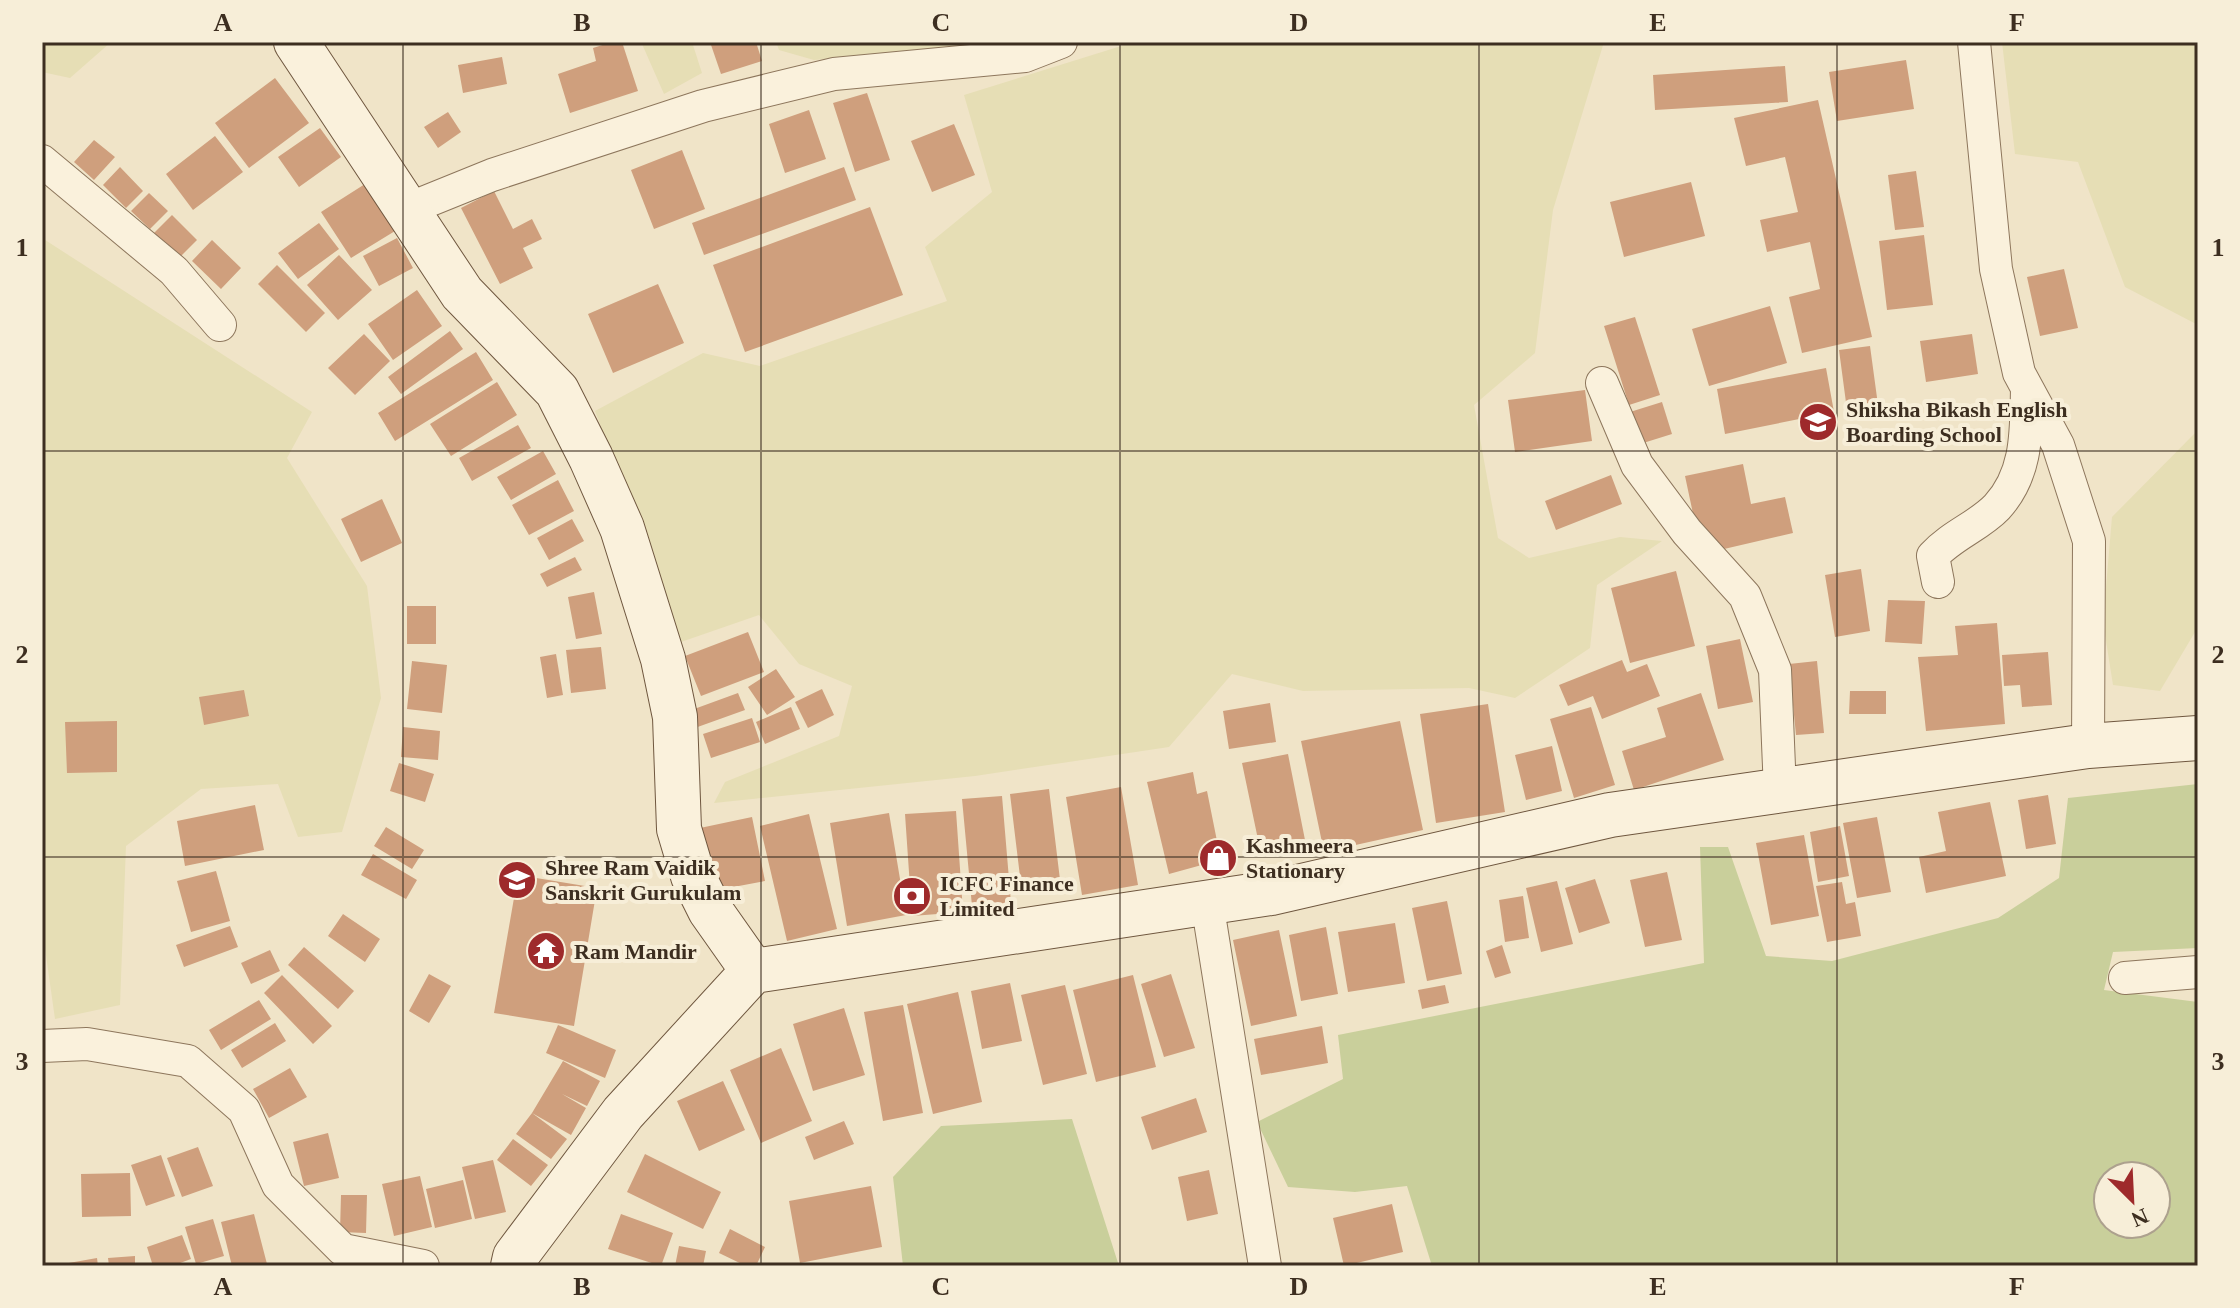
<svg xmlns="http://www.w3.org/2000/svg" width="2240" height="1308" viewBox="0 0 2240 1308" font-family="'Times New Roman',serif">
<rect width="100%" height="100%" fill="#f0e4c8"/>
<path fill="#e6deb5" d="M42 42H111L70 78 42 72Z
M628 42H692L702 73 664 94 642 44Z
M776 42H1027L814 60 779 50Z
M1134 42H1604L1553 210 1535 353 1474 405 1498 538 1529 558 1620 537 1662 541 1597 585 1590 648 1515 698 1469 688 1303 691 1232 674 1169 747 975 776 714 803 725 782 839 736 852 686 799 664 759 615 681 642 595 411 703 353 760 366 947 301 925 247 992 192 964 95Z
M2002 42H2198V325L2125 287 2078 162 2015 154Z
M42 238 312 412 287 458 367 586 381 698 342 832 298 837 278 784 201 789 126 846 120 1005 55 1019 42 927Z
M2198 430V627L2160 691 2113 685 2103 622 2112 517Z"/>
<path fill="#c9cf9b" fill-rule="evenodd" d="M2198 784V948L2113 952 2104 990 2198 1002V1266H1432L1407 1186 1355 1192 1288 1187 1257 1122 1343 1079 1338 1035 1704 963 1700 847H1728L1766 956 1832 961 1998 918 2059 878 2068 798ZM2108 1176H2156V1224H2108Z
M1072 1119 1119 1266H903L893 1177 941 1126Z"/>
<path fill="#cf9f7d" d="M612 42H622L638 91 570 113 558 74 596 61 593 48Z
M710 42H756L762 61 721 74Z
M502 57 507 84 463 93 458 65Z
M1906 60 1914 109 1837 121 1829 72Z
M1785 66 1788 102 1655 110 1653 75Z
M275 78 309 123 249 168 215 123Z
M867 93 890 160 855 172 833 103Z
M1818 100 1872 337 1802 353 1789 297 1820 289 1810 242 1767 252 1760 220 1798 212 1785 157 1746 166 1734 118Z
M809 110 826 159 785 173 769 124Z
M448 112 461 132 438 148 424 127Z
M954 124 975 175 932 192 911 141Z
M320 128 341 157 299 187 278 157Z
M215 136 243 172 193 210 166 174Z
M94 140 115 157 94 180 74 162Z
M682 150 705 209 654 229 631 170Z
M120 167 143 191 126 208 103 185Z
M844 167 856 200 704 255 692 223Z
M1916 171 1924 227 1895 230 1888 175Z
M1691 182 1705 236 1624 257 1610 202Z
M365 184 395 231 351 258 321 212Z
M494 191 513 229 532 219 542 239 523 248 533 268 500 284 461 208Z
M149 193 168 211 150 229 131 211Z
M870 207 903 295 745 352 713 265Z
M172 215 197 240 178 259 153 234Z
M319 223 339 249 298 279 278 253Z
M1924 235 1933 305 1887 310 1879 241Z
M397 238 413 268 379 286 363 256Z
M212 240 241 268 221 289 192 261Z
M339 255 372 290 338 320 307 285Z
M277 265 325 313 306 332 258 284Z
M2064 269 2078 328 2040 336 2027 277Z
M658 284 684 343 613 373 588 314Z
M417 290 442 326 393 360 368 324Z
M1770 306 1787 363 1709 386 1692 329Z
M1635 317 1660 395 1629 405 1604 326Z
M450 331 463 349 401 394 388 377Z
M364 334 390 361 355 395 328 368Z
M1972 334 1978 374 1926 382 1920 341Z
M1870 346 1878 405 1847 410 1839 350Z
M476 352 493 380 395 441 378 413Z
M1826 368 1834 412 1725 434 1717 389Z
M497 382 517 415 451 456 430 424Z
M1585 390 1592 441 1515 452 1508 400Z
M1662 402 1672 434 1640 444 1630 412Z
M518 425 531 448 472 481 459 458Z
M543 451 556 474 511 500 497 477Z
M1743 464 1751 504 1785 497 1793 533 1724 549 1698 537 1685 476Z
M1611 475 1622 504 1556 530 1545 501Z
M558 480 574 511 529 535 512 505Z
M382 499 402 543 361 562 341 519Z
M572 519 584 541 549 560 537 538Z
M575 557 582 570 547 587 540 574Z
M1861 569 1870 631 1835 637 1825 575Z
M1676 571 1695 646 1630 663 1611 588Z
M594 592 602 634 576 639 568 597Z
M1888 600 1925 601 1922 644 1885 642Z
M407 606H436V644H407Z
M1997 623 2005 724 1926 731 1918 657 1958 655 1955 626Z
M748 632 764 672 701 696 685 656Z
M1740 639 1753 702 1718 709 1706 646Z
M601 647 606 689 571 693 566 650Z
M2048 652 2052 705 2022 707 2020 685 2004 686 2002 655Z
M556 654 563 695 547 698 540 657Z
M1622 660 1627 672 1647 664 1660 696 1602 719 1593 696 1568 706 1559 685Z
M412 661 447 665 442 713 407 709Z
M1817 661 1824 733 1796 735 1789 664Z
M776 669 795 697 767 715 748 687Z
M822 689 834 715 808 728 795 702Z
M244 690 249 716 204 725 199 697Z
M1850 691H1886V714H1849Z
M738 693 745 710 692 729 686 712Z
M1701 693 1724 760 1634 790 1622 751 1666 737 1657 708Z
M1270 703 1276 742 1229 749 1223 711Z
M1488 704 1505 812 1436 823 1420 714Z
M791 707 800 729 765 744 756 722Z
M1591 707 1615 785 1574 798 1550 719Z
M752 718 760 742 711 758 703 734Z
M117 721V772L67 773 65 722Z
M1400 721 1423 830 1324 852 1301 741Z
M403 727 440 731 438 760 401 757Z
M1552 746 1562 791 1526 800 1515 755Z
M1288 754 1305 840 1260 849 1242 763Z
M399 763 434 774 425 802 390 791Z
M1193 772 1197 794 1207 791 1217 841 1205 843 1209 863 1169 874 1147 782Z
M1121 787 1138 885 1082 895 1066 797Z
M1049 789 1061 888 1022 893 1010 794Z
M2048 795 2056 844 2026 849 2018 800Z
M1002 796 1011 903 972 906 962 799Z
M1990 802 2006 876 1926 893 1919 857 1946 851 1938 812Z
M255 805 264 850 185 866 177 821Z
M956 811 963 912 912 916 905 814Z
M889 813 906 915 847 926 830 823Z
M809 814 837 929 787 941 760 826Z
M752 817 765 881 712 891 700 828Z
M1877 817 1891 892 1857 898 1843 823Z
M1840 826 1849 876 1818 882 1810 832Z
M386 827 424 850 412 869 374 846Z
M1804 835 1819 916 1771 925 1756 843Z
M373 854 417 880 406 899 361 875Z
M216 871 230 921 191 932 177 881Z
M1667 872 1682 940 1645 947 1630 880Z
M518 875 597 888 574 1026 494 1013Z
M1595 879 1610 923 1579 933 1565 888Z
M1557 881 1573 944 1541 952 1526 888Z
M1842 882 1846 904 1855 902 1861 936 1827 942 1816 886Z
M1523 896 1529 938 1505 942 1499 900Z
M1447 901 1462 974 1427 981 1412 908Z
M343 914 380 939 365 962 328 936Z
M1395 923 1405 983 1348 992 1338 932Z
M230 926 238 947 184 967 176 945Z
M1326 927 1338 994 1301 1001 1289 935Z
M1279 930 1297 1016 1251 1026 1233 940Z
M1502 945 1511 973 1495 978 1486 951Z
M304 947 354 991 338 1009 288 965Z
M270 950 280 971 251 984 241 963Z
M429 974 451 986 429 1023 409 1011Z
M1171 974 1195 1048 1164 1057 1141 984Z
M282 975 332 1026 313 1044 264 993Z
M1133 975 1156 1067 1096 1082 1073 990Z
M1010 983 1022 1041 982 1049 971 991Z
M1065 985 1087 1074 1043 1085 1021 995Z
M1445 985 1449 1003 1422 1009 1418 990Z
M958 992 982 1102 933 1114 907 1004Z
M259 1000 271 1019 221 1050 209 1030Z
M903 1005 923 1113 883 1121 864 1012Z
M844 1008 865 1075 813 1091 793 1024Z
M275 1023 286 1041 242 1068 231 1050Z
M558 1025 616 1050 605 1078 546 1053Z
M1322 1026 1328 1063 1261 1075 1254 1039Z
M781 1048 812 1121 761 1143 730 1070Z
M563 1061 600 1081 587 1106 562 1094 586 1108 571 1135 532 1113Z
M290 1068 307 1097 269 1118 253 1089Z
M723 1081 745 1130 699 1151 677 1101Z
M1196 1098 1207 1132 1152 1150 1141 1117Z
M532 1113 567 1139 551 1159 516 1134Z
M844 1121 854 1144 814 1160 805 1137Z
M328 1133 339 1178 304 1186 293 1142Z
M513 1139 548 1165 531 1186 497 1160Z
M198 1147 213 1186 182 1197 167 1158Z
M645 1154 721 1192 703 1229 627 1192Z
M161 1155 175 1196 146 1206 131 1165Z
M493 1160 506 1212 475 1219 462 1167Z
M1209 1170 1218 1214 1187 1221 1178 1177Z
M130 1173 131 1216 82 1217 81 1174Z
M420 1176 432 1227 394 1236 382 1184Z
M463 1180 472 1219 435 1228 426 1189Z
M871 1186 882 1247 800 1263 789 1201Z
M341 1195H367L366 1233 340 1232Z
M1392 1204 1403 1252 1344 1266 1333 1218Z
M254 1214 267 1264 232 1266 221 1222Z
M621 1214 673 1233 661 1266 608 1249Z
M213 1219 224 1256 196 1264 185 1227Z
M730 1229 765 1247 756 1266H746L719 1253Z
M182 1235 191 1259 172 1266H153L147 1247Z
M679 1246 706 1251 703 1266H675Z
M135 1256V1266H109L108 1258Z
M97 1258 98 1266H63V1264Z"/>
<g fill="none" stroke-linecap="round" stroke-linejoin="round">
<g stroke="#8d765c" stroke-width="34">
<path id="street" d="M1974 42 1996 269 2019 373 2058 445 2089 541 2088 746
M42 161 174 271 220 325
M408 209 492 175 703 106 834 74 1025 56 1061 42
M1602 383 1637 465 1687 532 1745 596 1775 670 1780 791
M1938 582 1933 556C1952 535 1979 526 1997 507 2028 473 2026 431 2027 389
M1207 902 1265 1266
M2125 978 2198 972
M42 1046 87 1044 188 1061 244 1110 278 1185 343 1250 423 1266"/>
</g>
<g stroke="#6f573f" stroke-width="46">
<path id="secondary" d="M296 42 462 293 557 391 591 458 622 528 663 659 675 717 679 829 693 876 710 910 753 971
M753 971 1271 893 1610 815 2088 746 2198 738
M513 1266 515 1257 623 1113 753 971"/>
</g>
<use href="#street" stroke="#faf1dc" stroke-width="32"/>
<use href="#secondary" stroke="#faf1dc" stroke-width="44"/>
</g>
<path fill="none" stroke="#3d2e20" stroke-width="2" stroke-opacity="0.55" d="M403 42V1266M761 42V1266M1120 42V1266M1479 42V1266M1837 42V1266M42 451H2198M42 857H2198"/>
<defs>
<g id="school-disc" transform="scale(2)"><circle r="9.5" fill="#9e2a2b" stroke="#f7eed8"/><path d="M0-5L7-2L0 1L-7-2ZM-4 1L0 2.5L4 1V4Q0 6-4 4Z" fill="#fff"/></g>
<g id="shop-disc" transform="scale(2)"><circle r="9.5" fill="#9e2a2b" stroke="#f7eed8"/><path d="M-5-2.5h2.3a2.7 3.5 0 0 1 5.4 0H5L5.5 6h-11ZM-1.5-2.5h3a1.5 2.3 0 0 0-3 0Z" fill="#fff"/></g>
<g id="bank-disc" transform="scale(2)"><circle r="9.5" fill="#9e2a2b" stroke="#f7eed8"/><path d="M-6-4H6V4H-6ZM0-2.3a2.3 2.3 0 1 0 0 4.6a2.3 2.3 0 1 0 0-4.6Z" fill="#fff"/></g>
<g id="temple-disc" transform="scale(2)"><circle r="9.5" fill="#9e2a2b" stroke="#f7eed8"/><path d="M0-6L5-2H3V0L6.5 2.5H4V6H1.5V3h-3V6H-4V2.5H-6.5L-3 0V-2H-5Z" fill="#fff"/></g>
</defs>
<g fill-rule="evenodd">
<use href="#school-disc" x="1818" y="422"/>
<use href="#shop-disc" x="1218" y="858"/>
<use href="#school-disc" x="517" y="880"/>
<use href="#bank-disc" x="912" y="896"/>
<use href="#temple-disc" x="546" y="951"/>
</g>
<g text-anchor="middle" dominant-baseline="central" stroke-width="8" stroke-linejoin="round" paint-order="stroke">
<g font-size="22" font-weight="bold" fill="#3d2e20" stroke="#f7eed8" text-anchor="start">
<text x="1846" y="409">Shiksha Bikash English<tspan x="1846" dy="25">Boarding School</tspan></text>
<text x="1246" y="845">Kashmeera<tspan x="1246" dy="25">Stationary</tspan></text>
<text x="545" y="867">Shree Ram Vaidik<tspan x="545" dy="25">Sanskrit Gurukulam</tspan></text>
<text x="940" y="883">ICFC Finance<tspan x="940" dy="25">Limited</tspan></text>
<text x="574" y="951">Ram Mandir</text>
</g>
</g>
<rect width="2240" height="1308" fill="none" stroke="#f7eed8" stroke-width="88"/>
<g transform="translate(2132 1200) rotate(156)"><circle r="38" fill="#f7eed8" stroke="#ada18e" stroke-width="2"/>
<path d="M0-6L14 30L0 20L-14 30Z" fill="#9e2a2b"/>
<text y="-12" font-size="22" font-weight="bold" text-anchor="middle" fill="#3d2e20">N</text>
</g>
<rect x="44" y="44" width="2152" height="1220" fill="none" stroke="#3d2e20" stroke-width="3"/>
<g font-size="26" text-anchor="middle" font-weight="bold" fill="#3d2e20">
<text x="223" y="31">A</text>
<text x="582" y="31">B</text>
<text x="941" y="31">C</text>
<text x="1299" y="31">D</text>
<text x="1658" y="31">E</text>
<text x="2017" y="31">F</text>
<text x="22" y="256">1</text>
<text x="2218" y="256">1</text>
<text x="22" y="663">2</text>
<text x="2218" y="663">2</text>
<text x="22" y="1070">3</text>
<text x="2218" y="1070">3</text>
<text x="223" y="1295">A</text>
<text x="582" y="1295">B</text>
<text x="941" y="1295">C</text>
<text x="1299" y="1295">D</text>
<text x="1658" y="1295">E</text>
<text x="2017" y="1295">F</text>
</g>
</svg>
